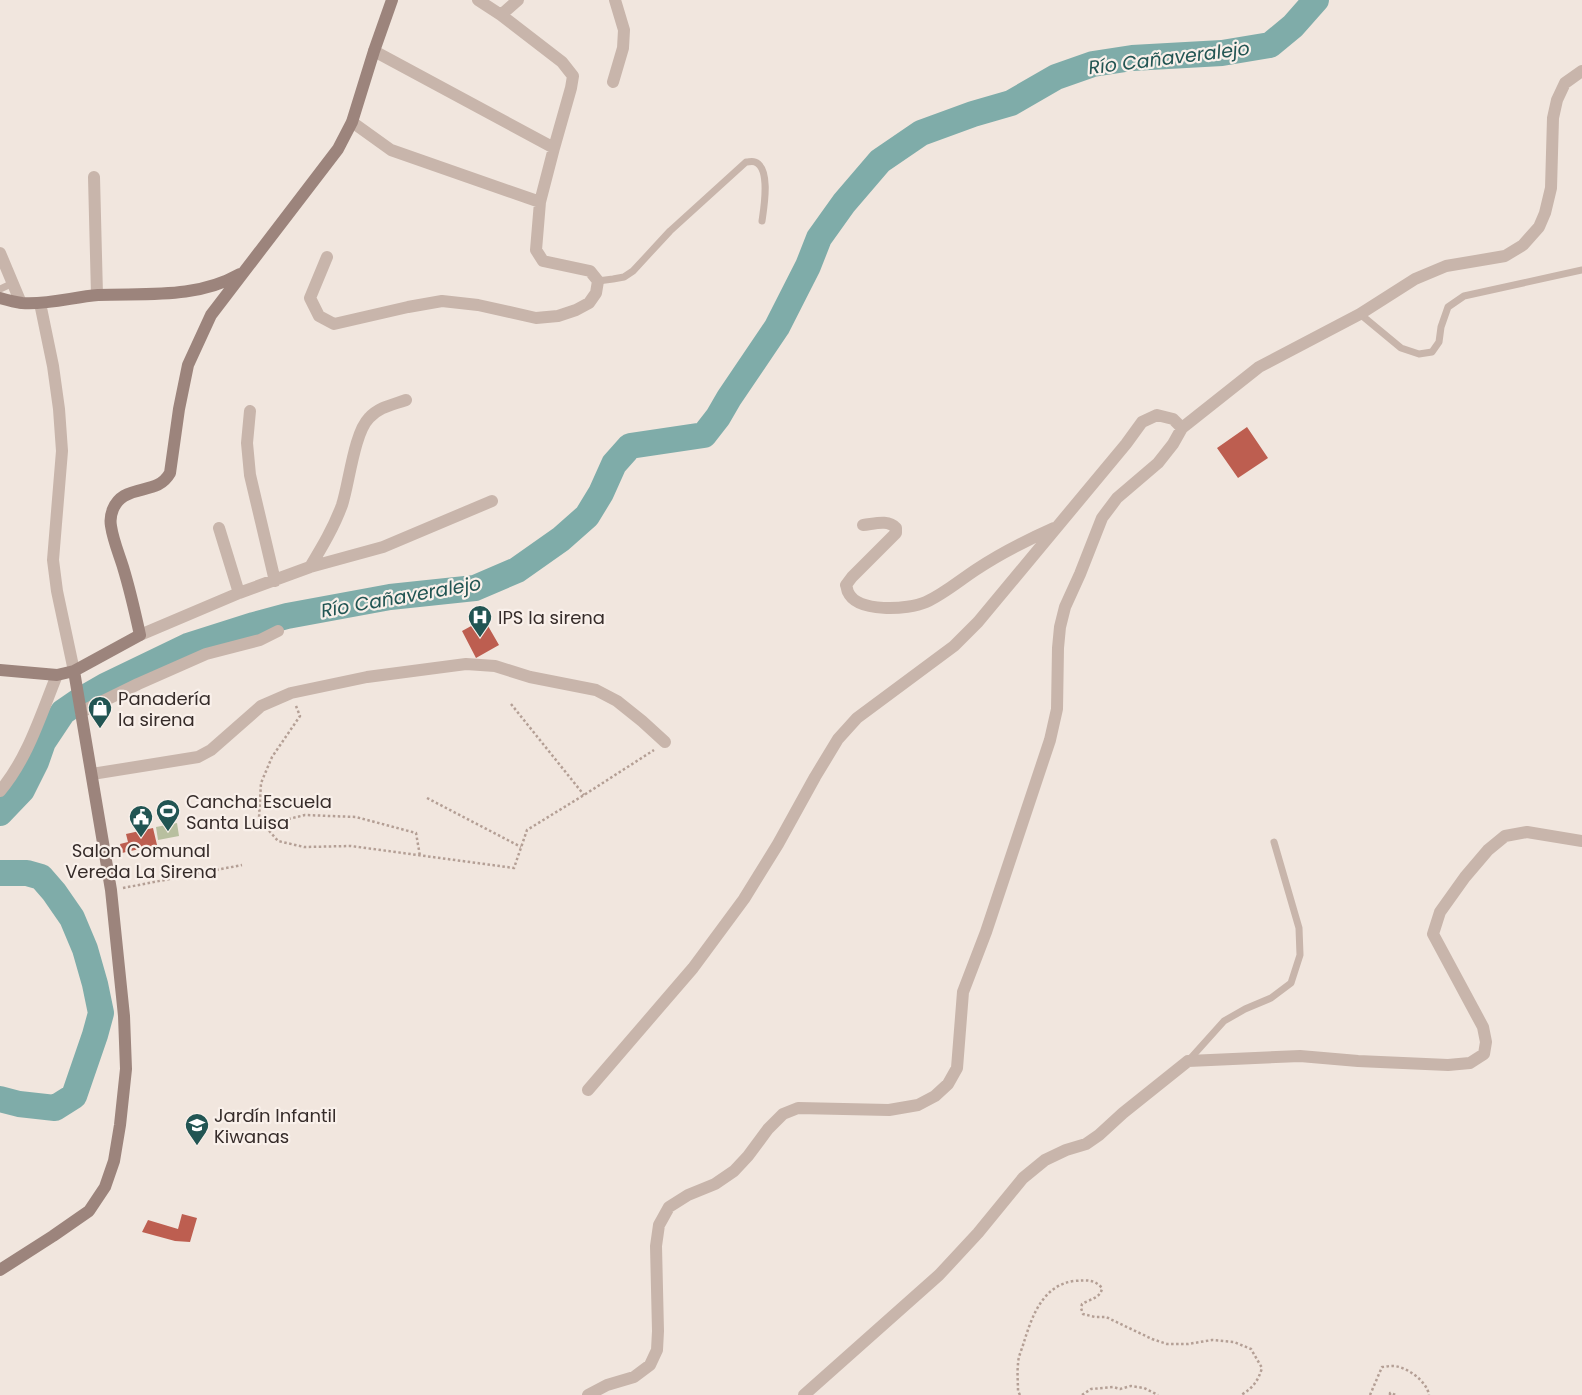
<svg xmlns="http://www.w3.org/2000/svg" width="1582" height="1395" viewBox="0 0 1582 1395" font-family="Poppins,sans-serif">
<rect width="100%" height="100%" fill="#f1e6de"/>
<path fill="#b8bf9f" d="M177 823 179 836 158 840 156 827Z"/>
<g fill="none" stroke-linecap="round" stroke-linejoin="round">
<path stroke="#7faca9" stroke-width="26" d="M0 813 22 790 36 762 43 742 63 712 79 701 105 686 188 646 254 625 287 616 390 597 475 588 517 570 561 539 587 516 601 493 614 464 630 446 704 435 718 417 729 398 777 327 808 266 819 238 844 203 880 161 921 133 973 114 1011 103 1056 77 1093 64 1132 58 1222 53 1270 45 1293 26 1316 0
M0 873H27L41 877 54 892 72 918 85 949 95 984 101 1013 95 1035 74 1096 55 1108 19 1104 0 1099"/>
</g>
<path fill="#bd5e50" d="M1247 427 1268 458 1238 478 1217 448Z
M484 619 499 645 476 658 462 631Z
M153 828 157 845 122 853 120 844 128 842 126 834Z
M182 1214 197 1218 190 1242 175 1241 142 1232 148 1220 178 1229Z"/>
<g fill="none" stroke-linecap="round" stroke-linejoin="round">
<path stroke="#b49f95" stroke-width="2.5" stroke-dasharray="2.5 2.5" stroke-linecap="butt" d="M511 704 584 795
M296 706 300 716 272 757 261 783 259 818 264 825 278 841 304 847 351 846 514 868 527 830 584 795 654 750
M427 798 521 847
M264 825 305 815 356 817 416 833 420 856
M123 888 242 865
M1020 1395 1018 1391C1018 1382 1017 1373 1018 1364 1018 1357 1022 1349 1024 1342 1032 1316 1043 1285 1074 1281 1086 1280 1094 1279 1102 1288 1101 1298 1090 1299 1082 1304L1081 1308 1083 1314 1095 1317H1106L1152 1339 1167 1344H1188L1212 1340 1234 1342 1251 1349 1262 1368C1258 1381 1253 1388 1241 1395
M1082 1395 1091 1389 1113 1387 1120 1389 1131 1386 1144 1388 1158 1395
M1370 1395 1382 1367C1385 1367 1388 1366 1391 1366 1405 1365 1427 1381 1429 1395
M1390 1395V1393L1396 1395"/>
<path stroke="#c8b5ab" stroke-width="7" d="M598 281 613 279 624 277 633 271 670 231 746 162C749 162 752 161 755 162 771 168 764 207 762 221
M0 289 13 283
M1360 314 1401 348 1419 354 1432 352 1439 342 1441 327 1448 307 1464 296 1582 270
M1189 1060 1224 1021 1245 1009 1271 998 1291 983 1300 955 1299 928 1274 842"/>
<path stroke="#c8b5ab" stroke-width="12" d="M501 15 518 0
M374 51 554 148
M613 82 623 48 624 30 615 0
M352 122 391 150 540 202
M94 177 97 295
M0 253 21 303
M327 257 310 298 319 316 334 324 408 307 442 301 478 305 536 318 558 316 576 310 589 303 596 293 598 281 590 271 543 261 536 250 540 202 554 148 571 88 573 76 562 62 501 15 478 0
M40 303 53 366 59 409 62 451 53 560 57 591 74 671
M250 411 247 443 250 475 275 581
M863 525C874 524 888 519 896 528V533L852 577 846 585C847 587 847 590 848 592 857 613 908 610 926 602 944 594 960 580 977 569 1001 553 1027 540 1054 528
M219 528 239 593
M310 567C322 547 334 527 342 505 349 484 354 433 369 418 379 407 392 405 406 400
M140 635 239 593 310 567 383 547 492 501
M81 712 138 684 206 654 260 640 278 631
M92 774 198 757 211 750 261 706 291 693 367 677 466 664 495 666 530 677 596 690 617 701 642 721 665 742
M0 791C28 758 41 714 57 675
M588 1090 693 968 744 899 778 844 815 777 838 739 857 718 954 646 978 622 1126 444 1142 422 1157 415 1173 419 1182 428
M588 1395 607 1385 634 1377 650 1365 657 1350 658 1331 656 1246 659 1225 669 1207 688 1195 715 1184 734 1171 748 1156 768 1129 783 1114 798 1108 889 1110 918 1105 935 1096 948 1084 957 1068 963 992 986 932 1050 740 1057 709 1058 648 1060 627 1065 607 1080 574 1102 518 1117 498 1158 463 1173 444 1182 428 1259 367 1360 314 1415 279 1446 266 1505 256 1523 245 1539 227 1545 213 1551 188 1553 118 1557 100 1565 83 1582 71
M804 1395 939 1275 978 1233 1023 1178 1045 1160 1066 1150 1086 1144 1099 1135 1123 1113 1188 1061 1300 1056 1358 1061 1448 1065 1470 1063 1484 1054 1486 1042 1483 1027 1433 934 1440 912 1465 877 1488 850 1505 836 1527 832 1582 841"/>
<path stroke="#9c847c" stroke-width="12" d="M0 298C7 300 15 302 22 303 48 305 73 297 98 295 147 293 196 299 240 274
M0 670 57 675 74 671 140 635C135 612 130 590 123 567 119 554 113 540 111 526 109 515 114 502 124 496 141 486 159 492 170 473L179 409 188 365 211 315 338 149 352 122 374 51 392 0
M0 1270 53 1236 89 1211 105 1187 114 1161 120 1125 126 1069 124 1016 111 890 74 671"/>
</g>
<defs>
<g id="hospital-pin" transform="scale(1.25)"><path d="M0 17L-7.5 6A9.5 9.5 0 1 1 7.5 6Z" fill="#225553" stroke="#f9f0ea"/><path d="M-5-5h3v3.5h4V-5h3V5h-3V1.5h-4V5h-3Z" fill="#fff"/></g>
<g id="shop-pin" transform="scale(1.25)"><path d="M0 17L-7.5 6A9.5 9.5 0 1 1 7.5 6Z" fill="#225553" stroke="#f9f0ea"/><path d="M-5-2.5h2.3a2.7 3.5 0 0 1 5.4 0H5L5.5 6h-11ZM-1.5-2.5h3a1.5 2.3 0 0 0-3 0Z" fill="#fff"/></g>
<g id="stadium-pin" transform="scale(1.25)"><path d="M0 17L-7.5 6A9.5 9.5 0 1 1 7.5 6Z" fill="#225553" stroke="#f9f0ea"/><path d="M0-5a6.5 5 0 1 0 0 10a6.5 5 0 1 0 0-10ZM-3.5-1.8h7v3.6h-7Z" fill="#fff"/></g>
<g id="civic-pin" transform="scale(1.25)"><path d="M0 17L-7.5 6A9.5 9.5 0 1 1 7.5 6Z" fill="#225553" stroke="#f9f0ea"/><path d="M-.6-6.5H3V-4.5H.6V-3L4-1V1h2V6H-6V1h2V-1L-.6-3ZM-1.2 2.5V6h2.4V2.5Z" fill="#fff"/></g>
<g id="school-pin" transform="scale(1.25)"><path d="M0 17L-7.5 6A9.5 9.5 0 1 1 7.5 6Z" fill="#225553" stroke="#f9f0ea"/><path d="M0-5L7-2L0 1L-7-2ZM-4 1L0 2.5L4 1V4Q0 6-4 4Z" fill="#fff"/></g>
</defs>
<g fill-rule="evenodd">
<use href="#hospital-pin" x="480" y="617"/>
<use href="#shop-pin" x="100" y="708"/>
<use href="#stadium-pin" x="168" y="811"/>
<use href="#civic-pin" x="141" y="817"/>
<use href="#school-pin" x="197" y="1125"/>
</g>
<g text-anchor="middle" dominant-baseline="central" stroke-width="4.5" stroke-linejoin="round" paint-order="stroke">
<g font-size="18" fill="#362c2a" stroke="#f9f0ea" text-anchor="start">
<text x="498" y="617">IPS la sirena</text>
<text x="118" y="698">Panadería<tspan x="118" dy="21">la sirena</tspan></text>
<text x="186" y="801">Cancha Escuela<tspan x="186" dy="21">Santa Luisa</tspan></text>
<text x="141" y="850" text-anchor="middle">Salon Comunal<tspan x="141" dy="21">Vereda La Sirena</tspan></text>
<text x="214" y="1115">Jardín Infantil<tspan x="214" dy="21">Kiwanas</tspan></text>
</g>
<g font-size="19" font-style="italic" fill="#225553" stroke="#f9f0ea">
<text transform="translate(1169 58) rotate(-7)">Río Cañaveralejo</text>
<text transform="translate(401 597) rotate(-10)">Río Cañaveralejo</text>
</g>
</g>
</svg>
